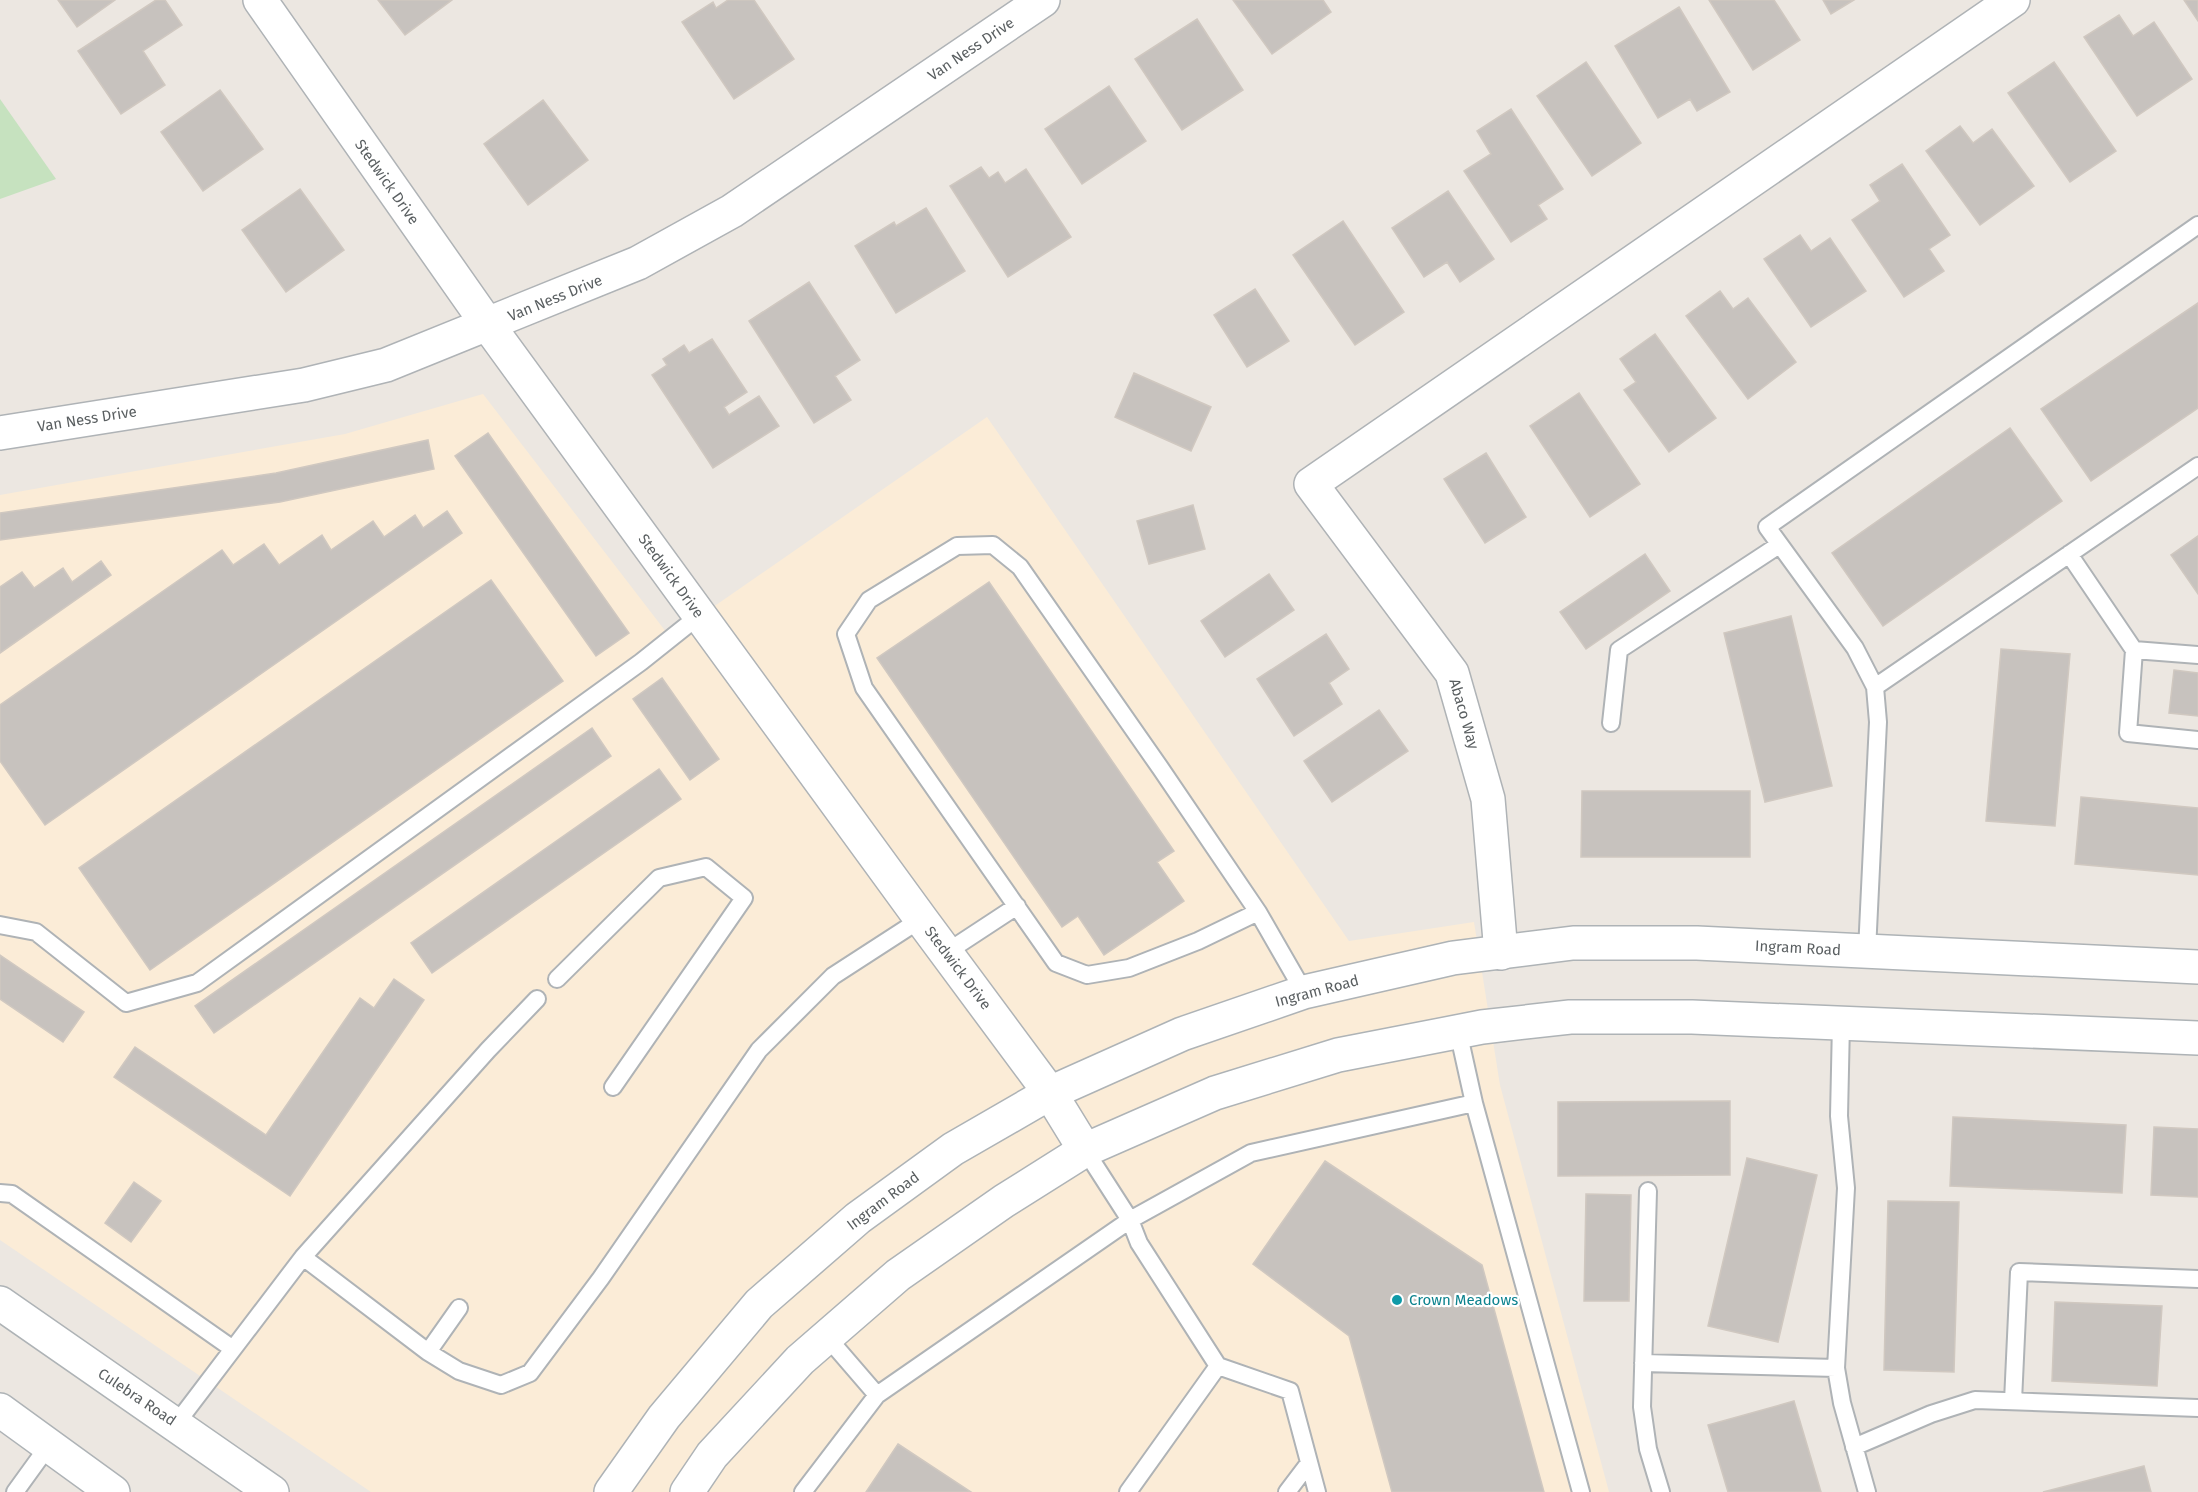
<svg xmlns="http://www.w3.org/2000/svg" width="2198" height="1492" viewBox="0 0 2198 1492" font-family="'Fira Sans',sans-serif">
<rect width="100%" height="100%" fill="#ece7e1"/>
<path fill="#fbecd7" d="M483 394 670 637 987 417 1349 941 1474 922 1500 1085 1609 1492H371L0 1240V495L345 434Z"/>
<path fill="#c6e2bf" d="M0 99 56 179 0 199Z"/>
<path fill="#c7c2be" stroke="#d0c8c0" stroke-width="1.5" d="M58 0H115L77 27Z
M156 0H165L182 25 143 51 165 85 121 114 78 51Z
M378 0H452L405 35Z
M728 0H754L794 59 734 99 682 22 713 2 716 8Z
M1233 0H1323L1331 12 1272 54Z
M1709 0H1774L1800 40 1753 70Z
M1823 0H1854L1831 14Z
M2184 0H2198V21Z
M1679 7 1730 92 1697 111 1690 99 1658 118 1615 46Z
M2119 15 2133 36 2154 22 2192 79 2137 116 2084 37Z
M1197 19 1243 90 1182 130 1135 59Z
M1586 62 1641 143 1592 176 1537 96Z
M2054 62 2116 151 2070 182 2008 93Z
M1109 86 1146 141 1082 184 1045 129Z
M220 90 263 149 203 191 161 132Z
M543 100 588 160 528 205 484 144Z
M1511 109 1563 189 1538 205 1547 219 1511 242 1464 171 1491 154 1477 131Z
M1960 126 1973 143 1992 129 2034 186 1980 225 1926 151Z
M1902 164 1950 235 1929 249 1944 271 1904 297 1852 220 1880 201 1870 185Z
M981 167 989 178 998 172 1005 183 1026 169 1071 237 1008 277 950 186Z
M300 189 344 250 286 292 242 230Z
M1448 191 1494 259 1460 282 1447 262 1424 277 1392 228Z
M926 208 965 271 896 313 855 246 894 222 896 226Z
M1343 221 1404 312 1355 345 1293 255Z
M1800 235 1811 251 1830 238 1866 291 1811 327 1764 259Z
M809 282 860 360 835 376 851 400 814 423 749 321Z
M1255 289 1289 341 1247 367 1214 315Z
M1720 291 1733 309 1748 298 1796 362 1748 399 1686 316Z
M2198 303V408L2091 481 2041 409Z
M1655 334 1716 418 1669 452 1624 390 1636 382 1620 359Z
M712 339 747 392 724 407 729 415 759 396 779 426 713 468 652 375 667 365 663 359 684 345 689 353Z
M1134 373 1211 407 1191 451 1115 417Z
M1579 393 1640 484 1590 517 1530 426Z
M2010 428 2062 501 1883 626 1832 553Z
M488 433 629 633 596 656 455 456Z
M428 440 434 469 280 502 0 540V513L276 473Z
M1486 453 1526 517 1485 543 1444 479Z
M1193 505 1205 549 1149 564 1137 521Z
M447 511 462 533 45 825 0 761V705L222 550 233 565 264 544 279 565 322 535 331 550 373 521 384 537 415 515 423 528Z
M2198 536V594L2171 555Z
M1645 554 1670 591 1586 649 1560 612Z
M101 561 111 575 0 653V587L22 572 34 588 63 568 72 582Z
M1269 574 1294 610 1225 657 1201 621Z
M491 580 563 681 150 970 79 868Z
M989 582 1174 851 1157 862 1184 901 1104 955 1078 916 1062 927 877 658Z
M1791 616 1832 786 1765 802 1724 633Z
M1326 634 1349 669 1329 683 1342 704 1294 736 1257 679Z
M2001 649 2070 654 2055 826 1986 821Z
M2174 670 2198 673V716L2169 713Z
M662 678 719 759 690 780 633 699Z
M1379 710 1408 751 1332 802 1304 761Z
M592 728 611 756 214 1033 195 1006Z
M659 769 681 799 432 973 411 943Z
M1582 791H1750V857H1581Z
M2081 797 2198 808V875L2075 864Z
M0 955 84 1012 63 1042 0 999Z
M394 979 424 1000 290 1196 114 1077 135 1047 266 1135 360 998 374 1008Z
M1730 1101V1175L1558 1176V1102Z
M1953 1117 2126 1125 2122 1193 1950 1186Z
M2154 1127 2198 1129V1197L2151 1195Z
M1747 1158 1817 1175 1778 1342 1708 1326Z
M1325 1161 1482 1265 1544 1492H1392L1349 1336 1253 1264Z
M134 1182 161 1201 131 1242 105 1223Z
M1586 1194 1631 1195 1629 1301H1584Z
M1888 1201 1959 1202 1954 1372 1884 1370Z
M2055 1302 2162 1306 2157 1386 2052 1381Z
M1794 1401 1821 1492H1728L1708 1425Z
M898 1444 971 1492H866Z
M2144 1466 2151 1492H2043Z"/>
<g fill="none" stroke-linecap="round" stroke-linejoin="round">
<g stroke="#afb3b6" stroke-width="20">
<path id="lane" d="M2069 554 2134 650 2198 655
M2134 650 2128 733 2198 740
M1875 687 2198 466
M1611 723 1619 650 1779 545
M1258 912 1198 941 1129 968 1087 975 1056 963 864 688 846 634 869 600 957 546 993 545 1020 567 1161 769 1258 912 1304 992
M0 925 36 932 126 1003 197 983 641 662 700 615
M1867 951 1878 722 1875 687 1855 648 1767 527 2198 225
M947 952 1017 906
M557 979 659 878 706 867 744 898 613 1087
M1841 1023 1839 1116 1846 1188 1836 1368 1842 1403 1867 1492
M1458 1031 1474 1103
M1085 1150 1130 1220 1251 1153 1474 1103 1581 1492
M1648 1191 1642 1407 1648 1449 1661 1492
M0 1193 12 1194 233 1349
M303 1257 428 1352 459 1371 501 1385 530 1373 601 1278 759 1050 833 976 921 919
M827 1337 877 1395 1130 1220 1139 1243 1218 1366 1290 1391 1317 1492
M428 1352 459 1308
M1643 1363 1836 1368
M2013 1401 2019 1272 2198 1279
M176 1424 303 1257 488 1050 537 999
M1854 1447 1931 1414 1975 1400 2198 1408
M15 1492 49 1445
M803 1492 877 1395
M1128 1492 1218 1366
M1287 1492 1309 1463"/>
</g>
<g stroke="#afb3b6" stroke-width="36">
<path id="street" d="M260 0 488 325 921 919 1050 1093 1085 1150
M0 433 304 385 386 365 638 263 732 211 1043 0
M1501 953 1488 799 1452 673 1311 484 2013 0"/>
</g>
<g stroke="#aeb3b6" stroke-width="36">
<path id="secondary" d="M0 1303 272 1492
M0 1410 113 1492
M611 1492 664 1417 759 1304 858 1218 953 1149 1050 1093 1182 1034 1304 992 1453 958 1573 943H1697L2198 967
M687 1492 712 1455 800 1360 898 1275 1004 1201 1085 1150 1215 1093 1338 1055 1482 1027 1570 1017H1692L2198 1038"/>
</g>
<use href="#lane" stroke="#fff" stroke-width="16"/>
<use href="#street" stroke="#fff" stroke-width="33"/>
<use href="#secondary" stroke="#fff" stroke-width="33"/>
</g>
<circle fill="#0f9aa8" stroke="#fff" stroke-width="2" cx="1397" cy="1300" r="6"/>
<g text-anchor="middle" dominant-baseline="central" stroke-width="4.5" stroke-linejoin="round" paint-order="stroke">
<g font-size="15" fill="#5a5f61" stroke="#fff">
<text transform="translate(971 49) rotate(-34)">Van Ness Drive</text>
<text transform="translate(387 182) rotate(55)">Stedwick Drive</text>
<text transform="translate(555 298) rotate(-22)">Van Ness Drive</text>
<text transform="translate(87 419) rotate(-9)">Van Ness Drive</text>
<text transform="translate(671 576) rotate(54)">Stedwick Drive</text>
<text transform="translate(1464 714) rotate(74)">Abaco Way</text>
<text transform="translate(1798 948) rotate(3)">Ingram Road</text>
<text transform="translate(958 968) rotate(53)">Stedwick Drive</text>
<text transform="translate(1317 991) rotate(-15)">Ingram Road</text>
<text transform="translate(883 1201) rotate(-37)">Ingram Road</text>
<text transform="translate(137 1397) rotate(34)">Culebra Road</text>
</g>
<g font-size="15" fill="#0d838f" stroke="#fff" text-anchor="start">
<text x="1409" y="1300">Crown Meadows</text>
</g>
</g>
</svg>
